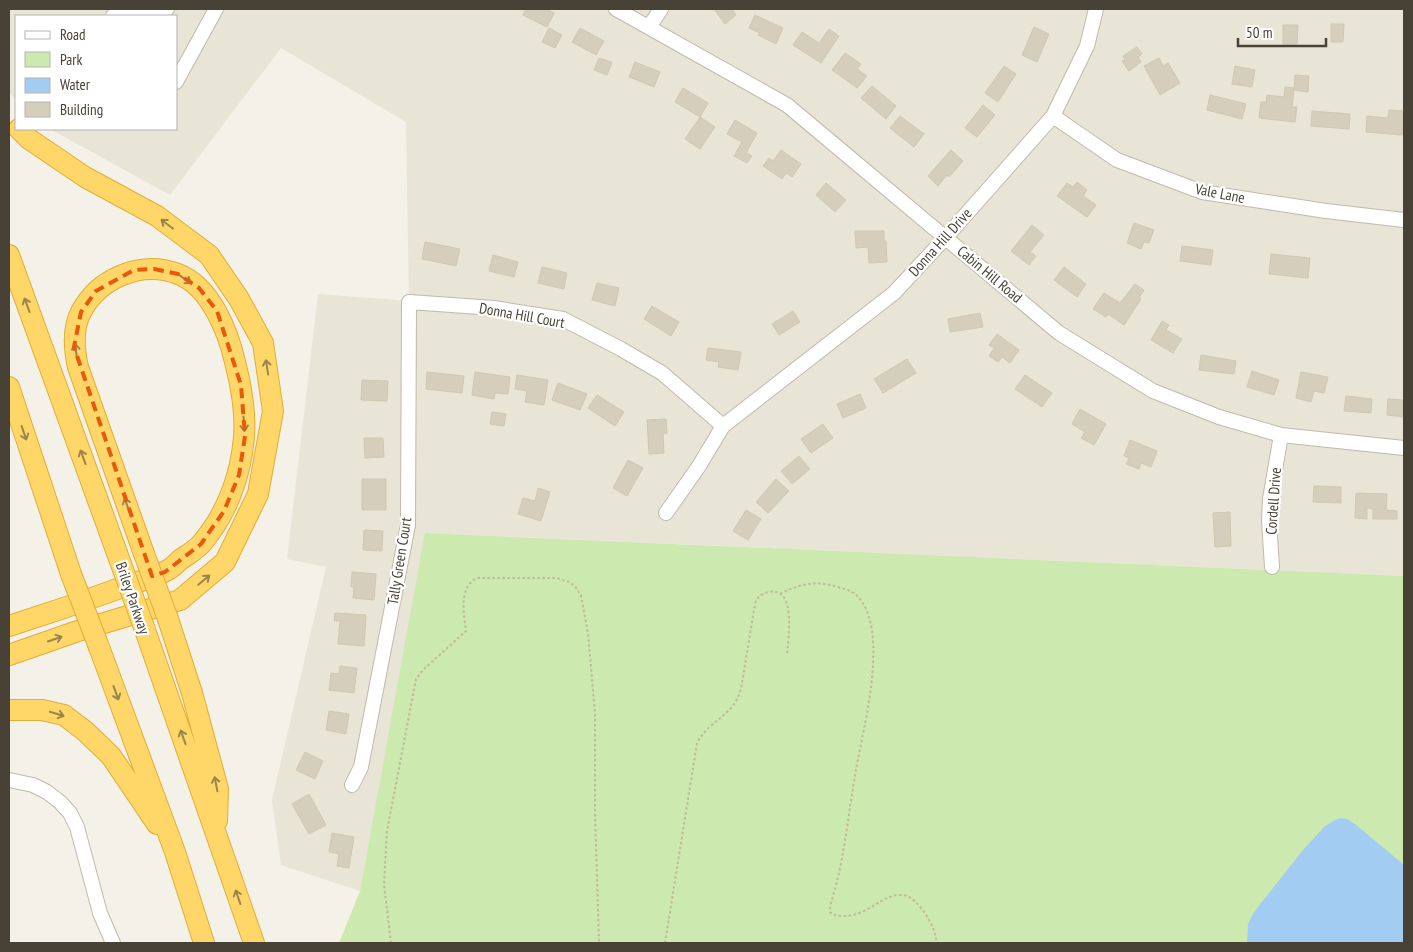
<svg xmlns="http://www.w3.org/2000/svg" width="1413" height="952" viewBox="0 0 1413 952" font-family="'PT Sans Narrow',sans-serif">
<rect width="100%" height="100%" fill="#f4f1e8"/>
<path fill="#e8e4d6" d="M9 9H1404V576L426 533 360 891 281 865 272 800 326 567 287 559 318 294 409 301 406 122 281 48 170 195 50 129H176V16H16V100L9 92Z"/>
<path fill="#cce9b0" d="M425 533 1404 576V943H339L360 891Z"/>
<path fill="#a3ccf2" d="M1341 818 1347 819 1355 824 1404 865V943H1247L1248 924 1254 912 1303 850 1325 826 1335 820Z"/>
<path fill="#d6cebd" stroke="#d1c7b0" d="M526 9H546L554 13 547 27 523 15Z
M714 9H732L736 15 725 24Z
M755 15 783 28 776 44 758 35 760 33 749 28Z
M1331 24H1344L1343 42H1331Z
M1283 25H1298L1297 44H1283Z
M1034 27 1049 34 1037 62 1022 55Z
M549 28 562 35 555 48 542 42Z
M580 28 604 41 596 55 572 42Z
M829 29 839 36 821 63 793 45 802 32 819 43Z
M1137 47 1142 54 1138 57 1141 62 1129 71 1122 61 1125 60 1123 56Z
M845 53 861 64 857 69 867 76 857 88 832 70Z
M599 58 612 62 607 75 594 70Z
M1159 58 1163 66 1168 63 1180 83 1160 95 1144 66Z
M635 62 660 72 654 87 629 77Z
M1004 66 1016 74 998 102 985 93Z
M1235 66 1255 70 1252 87 1232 84Z
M1295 75 1309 76 1308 92 1294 90Z
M872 86 896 106 886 119 861 98Z
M1285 87 1294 88 1292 107H1297L1295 122 1259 118 1261 102H1266L1267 95 1284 97Z
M683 88 708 103 700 117 675 102Z
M1210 95 1246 104 1242 119 1207 110Z
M983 105 995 115 977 137 965 128Z
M1389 110 1404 111 1402 135 1366 132 1367 116 1388 118Z
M1312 111 1350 114 1349 129 1311 126Z
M900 116 924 134 914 147 890 128Z
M700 117 715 127 700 149 685 139Z
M735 120 757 133 746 153 752 156 747 163 734 156 742 142 727 134Z
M781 150 801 164 792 177 786 173 782 179 763 166 769 158 773 161Z
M951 150 963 161 949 177 947 175 938 186 928 176Z
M1077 182 1087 190 1083 196 1096 205 1087 217 1057 196 1067 183 1073 187Z
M826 183 846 200 835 212 816 195Z
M1134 223 1154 230 1149 243 1144 242 1141 249 1127 243Z
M1032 225 1044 235 1030 252 1036 256 1029 265 1011 251Z
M855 231H884V241H886L887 262 869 263 868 247 856 248Z
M425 242 460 249 456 266 422 259Z
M1182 246 1213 250 1211 265 1180 261Z
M1271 254 1310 258 1308 278 1269 274Z
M493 255 518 262 514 277 489 271Z
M542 267 567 273 564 289 538 283Z
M1064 267 1086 284 1077 297 1054 280Z
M597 283 619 288 615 306 592 300Z
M1135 284 1144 290 1139 298 1141 299 1124 325 1108 314 1106 317 1093 309 1104 293 1120 303Z
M652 306 679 322 671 336 644 319Z
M793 311 800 322 779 335 772 324Z
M980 313 983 327 950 332 948 319Z
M1162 321 1169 325 1166 330 1182 339 1173 353 1151 340Z
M997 334 1019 350 1010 363 1002 357 998 362 989 356 994 348 989 345Z
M708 348 741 352 738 370 718 367 719 362 706 360Z
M1201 355 1236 361 1234 374 1199 370Z
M907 359 916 373 883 393 874 379Z
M1252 371 1279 380 1274 395 1247 387Z
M427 372 464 376 462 393 426 389Z
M475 372 510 377 508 394 495 393 494 399 472 395Z
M1301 372 1328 377 1324 393 1314 391 1311 402 1296 398Z
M517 375 548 380 544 405 525 402 527 391 515 389Z
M1025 375 1052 393 1042 407 1015 389Z
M362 380 388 381 387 401 361 400Z
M558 383 587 394 580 410 552 400Z
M860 394 866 408 843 418 837 404Z
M597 395 624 412 615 426 588 408Z
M1346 396 1372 399 1371 413 1344 411Z
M1388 399 1404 400V417L1387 415Z
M1080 409 1106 424 1094 445 1081 438 1085 432 1072 424Z
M492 412 506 414 504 426 490 424Z
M666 419 667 433 663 434 664 453 649 454 647 420Z
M823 424 833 438 811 453 801 439Z
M364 438H383L384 457 365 458Z
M1130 440 1157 451 1151 467 1141 463 1139 469 1126 464 1129 458 1124 456Z
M799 456 810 469 792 484 781 471Z
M628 460 643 468 627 496 613 488Z
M362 479H386V510H362Z
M776 479 789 491 768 513 756 502Z
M1314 486 1341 487V503L1313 502Z
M538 488 550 492 541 521 518 514 523 498 535 501Z
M1356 493 1387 494 1386 510 1397 511V519H1373V509L1367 508V519L1355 518Z
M746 510 761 519 748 540 733 531Z
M1230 512 1231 546 1215 547 1213 513Z
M364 530 383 531 382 551 363 550Z
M352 572 376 574 374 600 353 598 354 587H351Z
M335 613 366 615 364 646 338 644 340 621H334Z
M340 666 357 668 354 693 329 690 331 673 339 674Z
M329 711 349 714 346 734 326 730Z
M305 752 323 761 315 779 296 770Z
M309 794 326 825 309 834 292 804Z
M332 833 354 837 349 868 337 866 339 854 329 852Z"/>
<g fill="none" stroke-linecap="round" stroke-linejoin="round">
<g stroke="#c0baaa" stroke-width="16">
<path id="minor" d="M616 9 787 105 1059 333 1153 391 1219 417 1281 435 1404 448
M113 16 167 9
M649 27 661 9
M176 82 216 9
M1053 116 1117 160 1202 192 1326 211 1404 220
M666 513 699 466 723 426
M1272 567 1269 521 1270 499 1281 435
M9 780 33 785 47 792 60 802 70 813 77 827 100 913 113 943
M352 785 361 767 408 525 409 302 494 308 563 319 621 349 662 373 723 426 894 293 946 237 1053 116 1087 46 1096 9"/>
</g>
<g stroke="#e1ad36" stroke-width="22">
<path id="highway" d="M9 255 117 553
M9 387 71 574
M168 619 192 693 218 789 217 821
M9 626C47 614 85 601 123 587 137 582 153 578 166 571 171 569 176 564 180 560 187 555 196 550 201 544 227 514 241 475 244 437 246 415 241 384 235 362 228 331 210 286 178 274 141 260 99 278 81 312 72 329 74 349 78 367L143 551
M145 630 254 943
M99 647 175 852 204 943
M9 655 78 631 180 600 225 562 258 494 273 411 263 343 239 299 209 255 157 216 85 177 29 139 19 129
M9 710H42L64 715 85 731 111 756 157 824"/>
</g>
<path stroke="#c2b79b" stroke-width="2" stroke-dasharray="2.5 2.5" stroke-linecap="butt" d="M780 594C799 584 816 580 838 587 844 589 850 590 855 594 892 626 863 728 856 770 851 797 848 825 843 852 840 871 835 889 830 907V912C834 916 838 916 844 916 874 917 895 874 921 908 929 918 935 930 937 943
M391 943 384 884 387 831 416 679 423 670 466 631C464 614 458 588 477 578H556L569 582 575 586 581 596 588 633 595 713V812L599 943
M665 943 697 743C709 720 734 716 741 689L755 604C757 597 762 593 769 592 797 586 788 640 787 655"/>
<use href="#minor" stroke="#fff" stroke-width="14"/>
<use href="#highway" stroke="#ffd768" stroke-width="20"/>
<g stroke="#e1ad36" stroke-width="22" stroke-linecap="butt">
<path id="highway-bridge" d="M143 551 168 619
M117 553 145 630
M71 574 99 647"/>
</g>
<use href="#highway-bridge" stroke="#ffd768" stroke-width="20"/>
</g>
<defs><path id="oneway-shaft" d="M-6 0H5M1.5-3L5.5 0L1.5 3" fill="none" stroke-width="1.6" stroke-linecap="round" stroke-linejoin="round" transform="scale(1.25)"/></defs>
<g stroke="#9a854c">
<use href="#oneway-shaft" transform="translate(167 224) rotate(-143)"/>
<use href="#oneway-shaft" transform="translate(185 279) rotate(34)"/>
<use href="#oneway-shaft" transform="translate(27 305) rotate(-110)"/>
<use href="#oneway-shaft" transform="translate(76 351) rotate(-97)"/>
<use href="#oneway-shaft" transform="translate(267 367) rotate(-99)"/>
<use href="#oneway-shaft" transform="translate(244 424) rotate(86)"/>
<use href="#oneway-shaft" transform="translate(24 433) rotate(71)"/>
<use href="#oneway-shaft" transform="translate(83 457) rotate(-110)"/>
<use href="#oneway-shaft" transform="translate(127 505) rotate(-109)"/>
<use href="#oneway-shaft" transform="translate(204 580) rotate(-40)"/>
<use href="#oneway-shaft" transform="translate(55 639) rotate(-19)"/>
<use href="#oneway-shaft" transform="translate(116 693) rotate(70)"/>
<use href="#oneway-shaft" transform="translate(57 714) rotate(17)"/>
<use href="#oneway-shaft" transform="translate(183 737) rotate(-110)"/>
<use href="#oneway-shaft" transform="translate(216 784) rotate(-101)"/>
<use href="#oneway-shaft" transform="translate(238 897) rotate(-109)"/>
</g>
<path fill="none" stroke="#e8590c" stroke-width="4" stroke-dasharray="10 6" stroke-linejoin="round" d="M154 269 178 274 199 288 217 311 241 385 245 436 239 475 224 511 201 544 165 572 152 576 74 347 81 312 96 291 134 270Z"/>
<g text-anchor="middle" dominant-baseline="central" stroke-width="4.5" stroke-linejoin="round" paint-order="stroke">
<g font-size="15" fill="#484236" stroke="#fff">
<text transform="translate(1220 193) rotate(11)">Vale Lane</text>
<text transform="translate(940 242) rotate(-48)">Donna Hill Drive</text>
<text transform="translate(990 274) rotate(40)">Cabin Hill Road</text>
<text transform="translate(522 315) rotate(10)">Donna Hill Court</text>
<text transform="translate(1273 501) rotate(-86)">Cordell Drive</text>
<text transform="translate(399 561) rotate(-81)">Tally Green Court</text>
<text transform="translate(133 598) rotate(71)">Briley Parkway</text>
</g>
</g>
<rect width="1413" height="952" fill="none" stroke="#484236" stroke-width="20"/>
<rect x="15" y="15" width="162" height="115" fill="#ffffff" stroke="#b6b3af"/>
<rect x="25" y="31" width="25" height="8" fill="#ffffff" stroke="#b6b3af"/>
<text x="60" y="40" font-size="15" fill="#484236">Road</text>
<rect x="25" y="52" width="25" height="15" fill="#cce9b0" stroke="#b6b3af"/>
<text x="60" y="65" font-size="15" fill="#484236">Park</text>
<rect x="25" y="78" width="25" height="15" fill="#a3ccf2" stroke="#b6b3af"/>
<text x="60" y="90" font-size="15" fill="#484236">Water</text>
<rect x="25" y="102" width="25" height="15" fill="#d6cebd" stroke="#b6b3af"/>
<text x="60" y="115" font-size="15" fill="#484236">Building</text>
<path d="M1238 38v8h88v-8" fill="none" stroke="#484236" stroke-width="2.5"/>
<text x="1246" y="38" font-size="15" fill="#484236" stroke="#ffffff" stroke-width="4" paint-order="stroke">50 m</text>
</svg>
